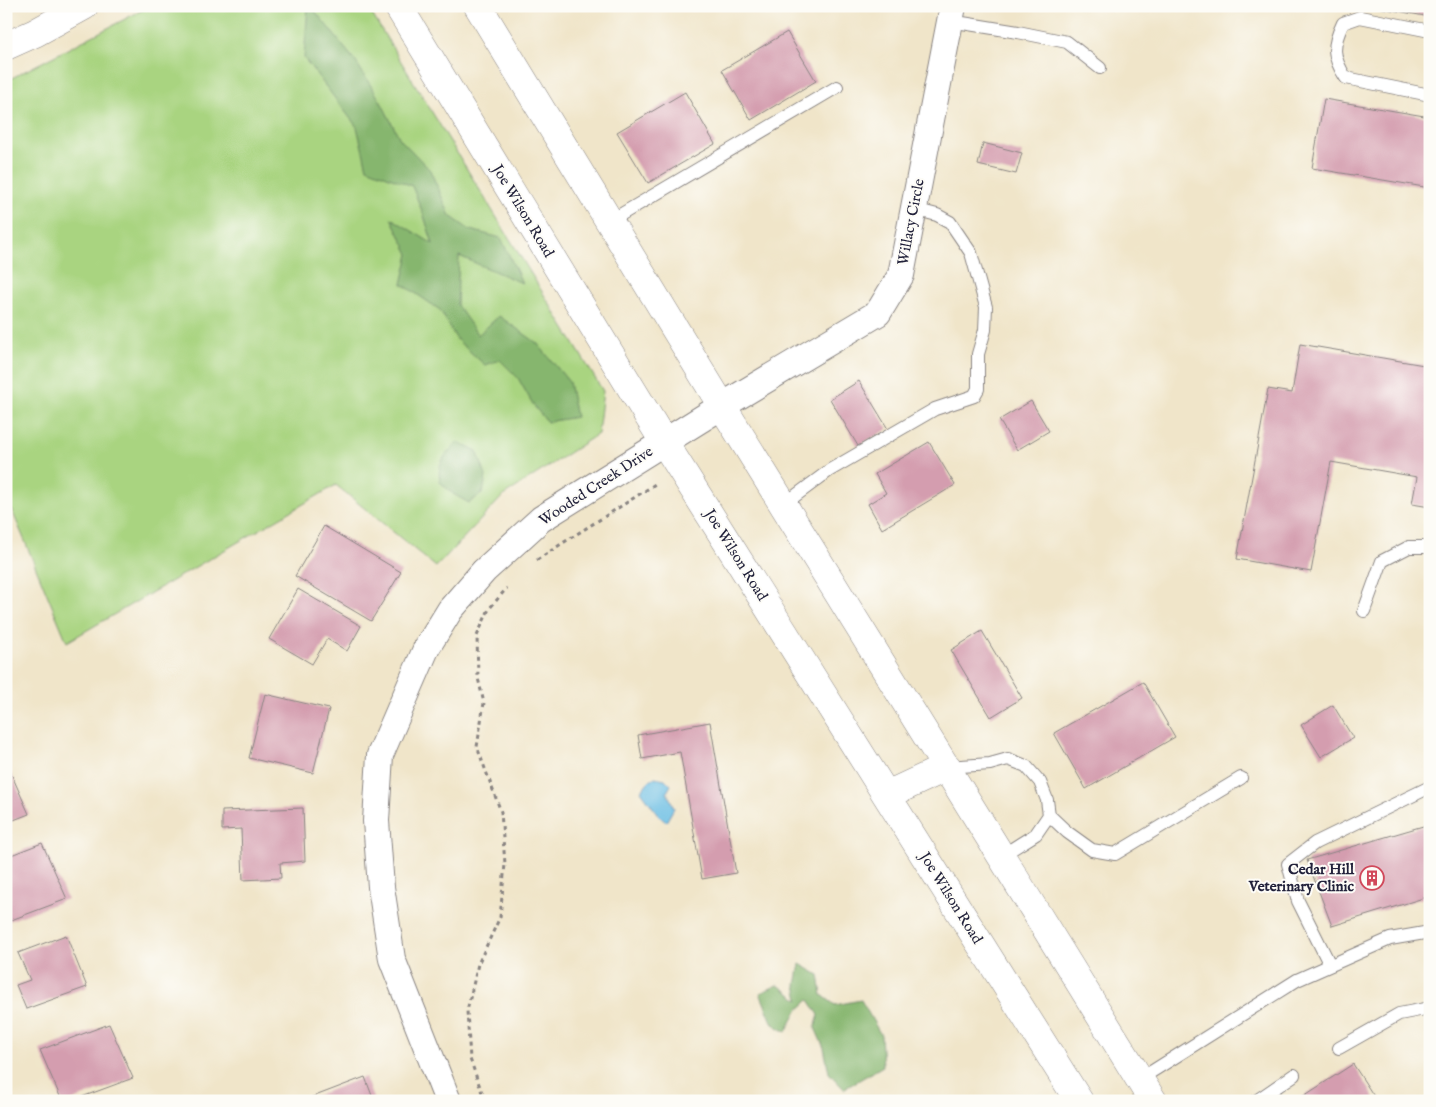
<svg xmlns="http://www.w3.org/2000/svg" width="1436" height="1107" viewBox="0 0 1436 1107" font-family="'IM FELL English',serif">
<rect width="100%" height="100%" fill="#fdfcf7"/>
<filter id="ink" filterUnits="userSpaceOnUse"><feTurbulence type="fractalNoise" baseFrequency=".02" numOctaves="2"/><feDisplacementMap in="SourceGraphic" scale="10" xChannelSelector="R" yChannelSelector="G"/><feConvolveMatrix kernelMatrix="1 2 1 2 8 2 1 2 1" color-interpolation-filters="sRGB"/></filter>
<filter id="wash" filterUnits="userSpaceOnUse"><feTurbulence type="fractalNoise" baseFrequency=".0096" numOctaves="4" result="noise"/><feDisplacementMap in="SourceGraphic" scale="20" xChannelSelector="R" yChannelSelector="G"/><feGaussianBlur stdDeviation="1.12" result="paint"/><feColorMatrix in="noise" values="0 0 0 0 0 0 0 0 0 0 0 0 0 0 0 0 0 1.4 0 .05"/><feComposite in="paint" operator="in"/></filter>
<g filter="url(#wash)">
<rect width="100%" height="100%" fill="#f0e5c9"/>
<path fill="#a9d480" stroke="#667b5e" d="M150 6H367L603 391 598 434 503 496 436 567 336 485 67 642 6 496V81Z"/>
<path fill="#86b66e" stroke="#546c54" d="M308 6H311L356 62 381 102 400 139 430 170 450 216 470 230 501 238 522 283 459 256 457 305 478 335 499 316 537 343 569 382 576 417 547 422 534 406 518 378 500 360 485 365 457 340 440 310 402 284 409 254 391 218 433 244 424 216 412 186 367 168 357 127 304 58Z
M458 442 477 451 486 476 483 493 469 503 453 494 440 482C437 461 444 457 458 442Z
M800 964 819 975 822 995 835 1005 861 1000 881 1035 883 1066 844 1089 829 1073 824 1048 815 1028 819 1015 809 1000 797 1011 786 1032 773 1024 760 993 778 985 799 1000 796 985Z"/>
<path fill="#66bce3" stroke="#446f8f" d="M655 777 665 779 671 785 667 792 674 808 666 822 659 816 641 791 648 782Z"/>
<g id="blocks">
<path fill="#d49daf" d="M1376 6H1430V17L1376 7Z
M787 32 816 81 751 120 722 70Z
M685 92 715 144 648 183 617 132Z
M1324 99 1430 117V188L1312 168Z
M983 143 1022 153 1016 174 978 165Z
M1300 344 1430 366V507L1412 504 1417 477 1331 462 1311 572 1237 559 1268 389 1292 393Z
M859 381 888 429 858 446 830 399Z
M1031 401 1049 431 1017 450 999 420Z
M929 442 955 485 882 529 868 504 886 493 875 474Z
M324 526 401 572 371 621 295 576Z
M298 589 361 626 347 651 327 639 312 664 269 639Z
M982 631 1022 698 991 717 951 650Z
M1143 682 1175 737 1086 789 1054 733Z
M265 694 329 709 313 773 249 758Z
M1333 705 1353 738 1321 757 1301 725Z
M710 722 736 873 702 879 680 752 642 759 638 735Z
M6 762 29 814 6 823Z
M303 808 305 861 280 863 281 878 243 880 241 829 222 830V811Z
M1430 824V896L1332 926 1307 860Z
M42 843 67 899 6 922V857Z
M66 935 87 987 26 1009 16 985 30 980 18 953Z
M109 1024 133 1078 71 1101H62L40 1050Z
M1353 1064 1377 1101H1296Z
M365 1077 374 1101H302Z"/>
</g>
</g>
<g filter="url(#ink)">
<use href="#blocks" fill-opacity="0" stroke="#898482" stroke-width="1"/>
<g fill="none" stroke-linecap="round" stroke-linejoin="round">
<g stroke="#898482" stroke-width="14">
<path id="lane" d="M950 21 1018 32 1067 42 1100 68
M1430 31 1360 17 1343 23C1332 46 1332 57 1346 78L1430 95
M610 221 837 87
M783 505 830 470 935 409 974 396 978 389V354L985 330 986 307 971 253 950 222 937 215 914 209
M1364 611 1382 561 1409 547H1430
M947 767 990 764 1008 759 1026 766 1040 782 1047 800 1049 815 1036 834 1001 856
M1049 815 1067 832 1092 850 1115 854 1241 778
M1330 965 1298 901 1288 864 1315 843 1430 787
M1339 1048 1399 1014 1430 1008
M1140 1079 1297 980 1390 939 1430 932
M1256 1101 1294 1075"/>
</g>
<g stroke="#898482" stroke-width="28">
<path id="street" d="M448 1101 392 959 381 887 376 821 380 755 426 649 450 610 484 571 541 519 722 406 878 313 901 275 953 6"/>
</g>
<g stroke="#898482" stroke-width="29">
<path id="secondary" d="M398 6 664 442 1079 1101
M478 6 722 406 1153 1101
M6 46 35 33 84 6
M887 795 947 767"/>
</g>
<path stroke="#898482" stroke-width="3" stroke-dasharray="4 4" stroke-linecap="butt" d="M537 560C577 533 618 509 658 482
M485 1101 470 1059 467 1011 478 964 500 917 505 864 501 812 477 747 484 703 478 678 477 636 489 609 507 588"/>
<use href="#lane" stroke="#fff" stroke-width="12"/>
<use href="#street" stroke="#fff" stroke-width="26"/>
<use href="#secondary" stroke="#fff" stroke-width="28"/>
</g>
</g>
<defs>
<g id="building-ring" transform="scale(1.25)"><circle r="9.5" fill="#fdfcf7" stroke="#d1495b" stroke-width="1.5"/><path d="M-4-6H4V6H1V3H-1V6H-4ZM-2.5-4.3h1.7v1.8h-1.7ZM.8-4.3h1.7v1.8H.8ZM-2.5-1h1.7V.8h-1.7ZM.8-1h1.7V.8H.8Z" fill="#d1495b"/></g>
</defs>
<g fill-rule="evenodd">
<use href="#building-ring" x="1372" y="878"/>
</g>
<g text-anchor="middle" dominant-baseline="central" stroke-width="4" stroke-linejoin="round" paint-order="stroke">
<g font-size="15" fill="#22223b" stroke="#fdfcf7">
<text transform="translate(523 211) rotate(59)">Joe Wilson Road</text>
<text transform="translate(911 222) rotate(-79)">Willacy Circle</text>
<text transform="translate(596 486) rotate(-33)">Wooded Creek Drive</text>
<text transform="translate(736 555) rotate(58)">Joe Wilson Road</text>
<text transform="translate(951 898) rotate(58)">Joe Wilson Road</text>
</g>
<g font-size="15" font-weight="bold" fill="#22223b" stroke="#fdfcf7" text-anchor="end">
<text x="1354" y="869">Cedar Hill<tspan x="1354" dy="17">Veterinary Clinic</tspan></text>
</g>
</g>
<rect width="1436" height="1107" fill="none" stroke="#fdfcf7" stroke-width="25"/>
</svg>
